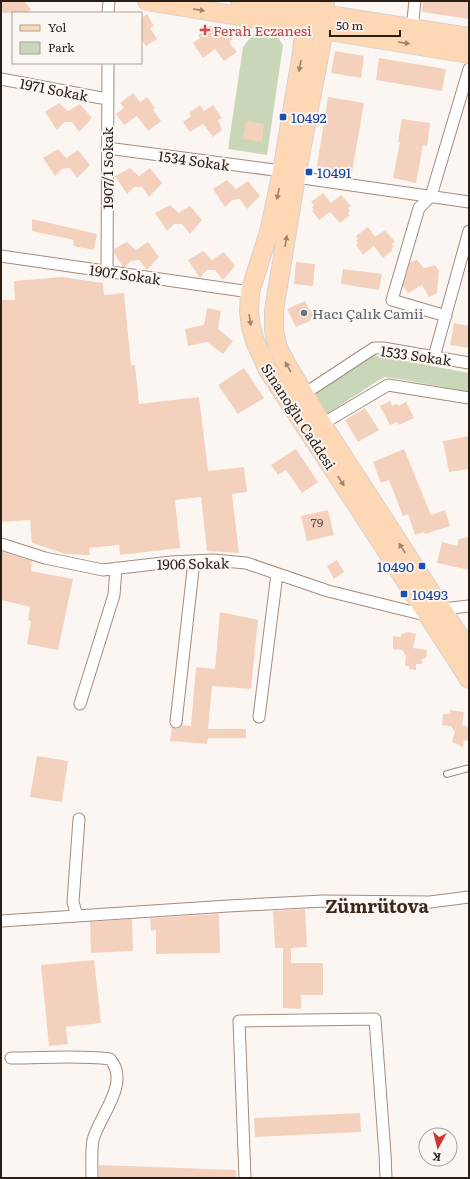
<svg xmlns="http://www.w3.org/2000/svg" width="470" height="1179" viewBox="0 0 470 1179" font-family="Literata,serif">
<rect width="100%" height="100%" fill="#fcf6f3"/>
<path fill="#c9d6b8" d="M254 33 277 36 283 45 267 155 228 149 243 47Z
M374 355 469 373V392L405 380 385 377 379 380 324 416 311 395 343 373Z"/>
<path fill="#f3d1bd" d="M1 1H24L31 9 27 13H1Z
M423 1H469V19L422 12Z
M147 14 154 26 150 28 157 39 146 46 141 39V18Z
M211 25 216 33 224 27 233 39 229 42 237 52 224 61 215 49 203 58 193 43 200 38 198 35Z
M335 51 364 56 361 78 331 73Z
M379 58 446 69 442 91 376 80Z
M133 93 140 102 147 97 155 108 153 110 161 121 148 131 137 116 124 125 116 114 124 108 120 103Z
M328 97 364 103 352 172 317 166Z
M59 103 68 111 80 104 92 118 79 132 72 122H64L57 130 45 112Z
M200 105 204 111 213 105 222 118 218 120 222 130 213 137 203 124 190 132 183 122 191 116 189 113Z
M402 119 430 123 427 146 423 145 416 183 393 178 400 142H398Z
M246 121 264 124 262 142 243 139Z
M58 149 66 158 78 150 90 165 77 178 70 168 62 169 55 176 43 158Z
M130 168 139 176 150 168 162 183 149 197 142 187H134L127 194 115 176Z
M227 180 236 189 248 181 260 196 247 209 240 199 232 200 225 207 213 189Z
M323 193 331 203 341 195 351 206 348 208 350 211 348 213 350 215 340 223 330 212 319 220 312 211 314 210 312 207 314 205 311 202Z
M170 205 179 213 190 206 202 220 190 234 182 224H174L167 231 155 213Z
M32 219 97 234 94 250 73 246 74 240 32 231Z
M368 227 375 237 385 230 395 242 392 244 394 247 391 248 393 250 383 258 374 246 363 255 356 245 358 243 356 241 358 239 356 236Z
M127 242 136 250 148 242 159 257 147 270 139 260 131 261 125 267H123L114 253V249Z
M203 251 212 260 224 252 235 266 223 280 215 270H207L200 278 188 260Z
M417 260 424 268 435 265 439 271 437 293 429 297 422 285 408 293 403 286 410 262Z
M296 262 315 264 313 286 294 284Z
M343 269 382 274 379 290 341 284Z
M62 277 103 283 104 295 124 293 131 365H135L139 404 199 397 208 471 244 467 247 492 232 494 239 553 207 551 201 497 175 500 180 548 120 555 119 545 89 548 90 555 66 554 32 543 30 520 1 522V300H15L14 281Z
M305 301 309 310 317 307 321 316 296 327 287 309Z
M207 308 221 311 218 329 233 341 223 354 207 342 188 346 185 329 204 325Z
M454 323 469 326V348L450 345Z
M244 368 264 398 238 414 218 385Z
M390 401 392 406 397 403 398 406 406 402 414 418 399 425 397 422 390 425 380 406Z
M365 408 379 430 358 442 345 420Z
M469 436V469L449 472 443 441Z
M296 449 318 482 302 493 286 470 278 475 271 465Z
M404 449 431 515 445 510 450 526 425 534 424 532 415 535 408 514 403 516 389 480 381 483 373 462Z
M328 510 334 535 307 541 301 516Z
M469 537V570L437 563 442 542 457 546 459 539Z
M1 551 32 561 31 571 73 579 58 650 27 644 31 621 28 620 30 607 1 600Z
M337 560 344 572 334 579 327 566Z
M220 612 258 620 251 689 212 686 208 729H246V738H208L207 744 170 741 172 727 176 729 179 728 182 725 191 726 196 667 215 669Z
M408 632 416 634 413 648 427 650 426 658 422 659V664H416V670L409 669V666H405L406 656 402 650 393 649V636L401 637V634Z
M450 710 464 712 462 725 469 727V741L464 740 463 747 452 742 455 732 451 726 442 725 443 714H450Z
M37 756 68 761 62 802 30 797Z
M305 909 307 947 291 948V963H323V995H301V1009L283 1008V948H275L273 911Z
M219 914 220 953 156 954V930L151 931 150 918Z
M132 919 133 951 91 953 90 922Z
M94 960 101 1023 66 1027 68 1044 49 1046 41 965Z
M360 1113 361 1132 255 1137 254 1118Z
M99 1165 236 1170V1178H99Z"/>
<g fill="none" stroke-linecap="round" stroke-linejoin="round">
<g stroke="#a48b7c" stroke-width="8">
<path id="lane" d="M447 774 469 768"/>
</g>
<g stroke="#a48b7c" stroke-width="13">
<path id="street" d="M108 13 109 1
M412 28 415 1
M1 79 107 99
M107 148 282 171
M296 177 469 202
M1 256 250 292
M107 272 108 63
M446 316 392 300 419 208 431 196 469 69
M434 357 469 231
M304 394 374 348H383L469 363
M322 424 388 385 469 398
M1 544 45 558 103 570 171 562 213 560 246 563 328 591 429 616
M442 609 469 606
M80 704 114 595 116 568
M259 717 277 574
M176 722 194 561
M77 916 73 902 79 819
M1 921 228 906 323 901 430 902 469 897
M11 1058C44 1058 77 1055 110 1059 131 1083 99 1116 93 1140 91 1151 92 1167 92 1178
M245 1178 239 1021 375 1019 385 1154 386 1178"/>
</g>
<g stroke="#d4d2d1" stroke-width="20">
<path id="primary" d="M147 1 469 54
M240 1 469 37
M307 1 302 53 282 171 269 232 250 292 249 312 251 327 255 341 268 370 366 519 469 679
M325 1 324 30 296 177 276 298 274 311V330L278 348 287 365 322 424 469 651"/>
</g>
<use href="#lane" stroke="#fff" stroke-width="5.5"/>
<use href="#street" stroke="#fff" stroke-width="11"/>
<use href="#primary" stroke="#fed7b5" stroke-width="18"/>
</g>
<defs><path id="oneway-solid" d="M-6-.8H1V-3.2L6.5 0L1 3.2V.8H-6Z"/></defs>
<g fill="#9e846f">
<use href="#oneway-solid" transform="translate(199 10) rotate(9)"/>
<use href="#oneway-solid" transform="translate(404 43) rotate(9)"/>
<use href="#oneway-solid" transform="translate(300 66) rotate(100)"/>
<use href="#oneway-solid" transform="translate(278 194) rotate(102)"/>
<use href="#oneway-solid" transform="translate(286 241) rotate(-80)"/>
<use href="#oneway-solid" transform="translate(250 320) rotate(81)"/>
<use href="#oneway-solid" transform="translate(288 367) rotate(-120)"/>
<use href="#oneway-solid" transform="translate(341 481) rotate(57)"/>
<use href="#oneway-solid" transform="translate(402 548) rotate(-123)"/>
</g>
<path fill="#e0444e" stroke="#fcf6f3" stroke-width="1.5" d="M203 24h4v4h4v4h-4v4h-4v-4h-4v-4h4z"/>
<g fill="#1a4fb4" stroke="#fcf6f3" stroke-width="1.5">
<rect x="279" y="113" width="8" height="8" rx="2"/>
<rect x="305" y="168" width="8" height="8" rx="2"/>
<rect x="418" y="562" width="8" height="8" rx="2"/>
<rect x="400" y="590" width="8" height="8" rx="2"/>
</g>
<circle fill="#6b7280" stroke="#fcf6f3" stroke-width="1.5" cx="304" cy="313" r="4"/>
<g text-anchor="middle" dominant-baseline="central" stroke-width="4" stroke-linejoin="round" paint-order="stroke">
<g font-size="12" fill="#5c4c42">
<text x="317" y="522">79</text>
</g>
<g font-size="14" fill="#be3a42" stroke="#fcf6f3" text-anchor="start">
<text x="213" y="30">Ferah Eczanesi</text>
</g>
<g font-size="14" fill="#291f19" stroke="#fcf6f3">
<text transform="translate(54 89) rotate(11)">1971 Sokak</text>
<text transform="translate(194 160) rotate(8)">1534 Sokak</text>
<text transform="translate(107 168) rotate(-90)">1907/1 Sokak</text>
<text transform="translate(125 274) rotate(8)">1907 Sokak</text>
<text transform="translate(416 355) rotate(8)">1533 Sokak</text>
<text transform="translate(299 416) rotate(57)">Si̇nanoğlu Caddesi</text>
<text transform="translate(193 563) rotate(-1)">1906 Sokak</text>
</g>
<g font-size="14" fill="#164399" stroke="#fcf6f3" text-anchor="start">
<text x="291" y="117">10492</text>
<text x="317" y="172">10491</text>
<text x="414" y="566" text-anchor="end">10490</text>
<text x="412" y="594">10493</text>
</g>
<g font-size="14" fill="#5b616d" stroke="#fcf6f3" text-anchor="start">
<text x="312" y="313">Hacı Çalık Camii</text>
</g>
<g font-size="18" font-weight="bold" fill="#3d281c" stroke="#fcf6f3">
<text x="377" y="905">Zümrütova</text>
</g>
</g>
<rect width="470" height="1179" fill="none" stroke="#291f19" stroke-width="4"/>
<rect x="12" y="12" width="130" height="52" fill="#fcf6f3" stroke="#a8a09c"/>
<rect x="20" y="25" width="20" height="6" fill="#fed7b5" stroke="#a8a09c"/>
<text x="48" y="32" font-size="12" fill="#291f19">Yol</text>
<rect x="20" y="42" width="20" height="12" fill="#c9d6b8" stroke="#a8a09c"/>
<text x="48" y="52" font-size="12" fill="#291f19">Park</text>
<g transform="translate(438 1147) rotate(187)"><circle r="19" fill="#fcf6f3" stroke="#a8a09c"/>
<path d="M0-3L7 15L0 10L-7 15Z" fill="#c7392e"/>
<text y="-6" font-size="11" font-weight="bold" text-anchor="middle" fill="#291f19">K</text>
</g>
<path d="M330 30v6h70v-6" fill="none" stroke="#291f19" stroke-width="2"/>
<text x="336" y="30" font-size="12" fill="#291f19" stroke="#fcf6f3" stroke-width="3" paint-order="stroke">50 m</text>
</svg>
